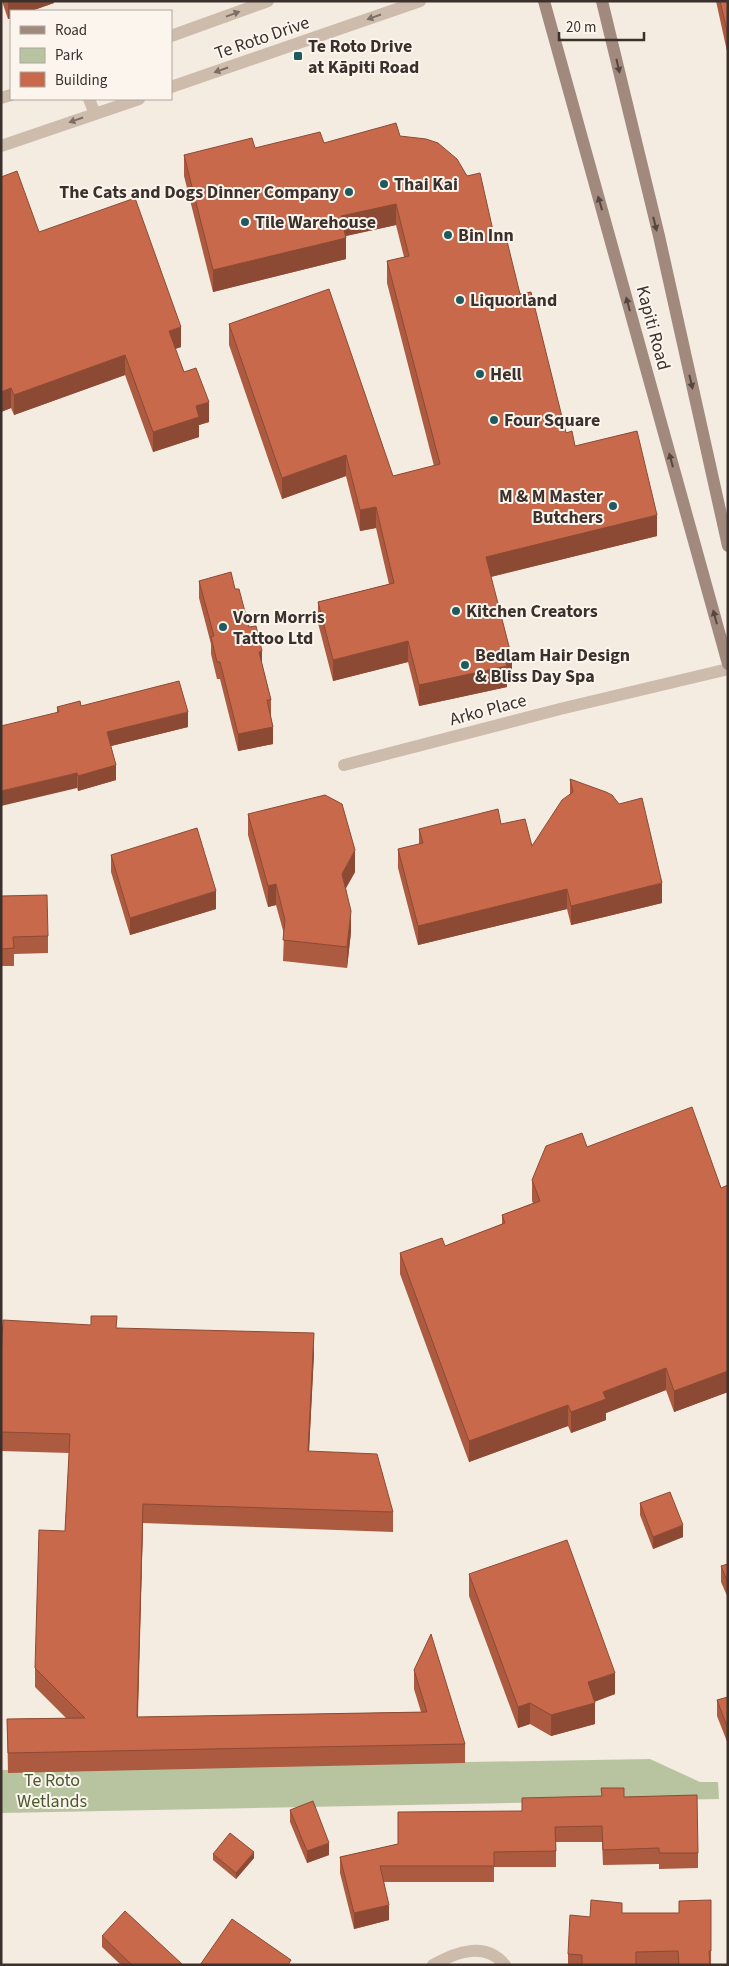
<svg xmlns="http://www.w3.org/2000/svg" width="729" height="1966" viewBox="0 0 729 1966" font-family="'Source Sans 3',sans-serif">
<rect width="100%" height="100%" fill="#f4ebe1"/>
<path fill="#b8c4a0" d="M650 1759 700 1782H718L719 1799 1 1813V1770Z"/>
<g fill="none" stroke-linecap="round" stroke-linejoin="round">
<path stroke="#cdbbac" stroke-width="12" d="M344 765 560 709 728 669
M433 1965C456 1952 485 1941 505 1965"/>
<path stroke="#cdbbac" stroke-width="12" d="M171 36 268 1
M171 87 420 1
M1 98 11 95
M89 99 95 114
M1 146 139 99"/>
<path stroke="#a18a7d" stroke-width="12" d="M544 1 728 664
M602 1 659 236 728 546"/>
</g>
<path fill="#ac5a40" d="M2 1H54V3L8 19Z
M716 1H728V56Z
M400 136 494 235 520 294 566 433 575 446 657 536 491 577 512 679 507 681V687L419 706 408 662 333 681 318 623V602L389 584 376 528 360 531 346 476 282 499 229 345V324L393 476 434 466 387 283V261L404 257 396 225 346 236V259L213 292 184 176V155Z
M39 232 181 347 175 349 184 372 209 422 199 425V437L153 452 125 375 14 415 11 408 1 412Z
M199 581 235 589 262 664 271 700V717L273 744 238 751 220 679H217L211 654V644L199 598Z
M81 706 188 727 111 746 116 780 78 791 57 712V707Z
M570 779 662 903 571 925 567 909 418 945 398 868V849L419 844V829L501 824 532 846 570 795Z
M248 814 355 872 346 888 351 932 347 968 283 961 284 934 276 905 268 907 248 835Z
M111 855 216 909 130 935 111 872Z
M1 896 48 936V953L14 954V966H1Z
M587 1147 721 1188 728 1185V1392L674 1412 666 1390 606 1413V1420L571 1433 568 1426 469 1462 400 1274V1253L445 1246 502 1224V1215L533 1203 532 1201V1180Z
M117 1328 314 1353 309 1451 393 1512V1532L143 1523 138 1717 421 1712 414 1689V1670L465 1744V1763L8 1773 7 1719 66 1718 35 1687V1668L65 1531 69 1453 1 1451V1361Z
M640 1503 683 1537 653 1549 640 1515Z
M728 1564V1598L721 1582V1566Z
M469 1574 615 1694 594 1702 595 1724 551 1736 530 1724 518 1728 469 1596Z
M728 1697V1744L717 1716V1700Z
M624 1797 698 1853V1868L659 1869V1864L603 1865 602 1842H556V1867H494V1882H384L389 1920 354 1929 340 1873V1857L398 1844 522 1811Z
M290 1810 329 1855 307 1863 290 1822Z
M213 1854 254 1858 236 1879 213 1860Z
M711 1900V1964L710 1965H568V1954L590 1917 622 1913H679Z
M102 1936 183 1965H121L102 1947Z"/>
<path fill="#8c4a34" d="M8 1H54V3L31 11H11V18L8 19Z
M396 204V225L341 237V216Z
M346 238V259L213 292V270Z
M181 327V347L169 351V331Z
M125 355V375L14 415V395Z
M11 388V408L1 412V392Z
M209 402V422L199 425V437L153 452V432L196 406Z
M346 455V476L282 499V478Z
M376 507V528L360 531V510Z
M657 515V536L486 578V557Z
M408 641V662L333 681V660Z
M262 651V669L259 652Z
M512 658V679L507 681V687L419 706V685Z
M188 712V727L107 747V732Z
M273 727V744L238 751V734Z
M116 765V780L78 791V776Z
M77 773V788L1 806V791Z
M355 850V872L342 895V874Z
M662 883V903L571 925V906Z
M276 884V905L268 907V886Z
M567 889V909L418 945V926Z
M216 891V909L130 935V918Z
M351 911V932L347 968V947Z
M314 1333V1353L308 1471V1451Z
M666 1368V1390L606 1413V1420L571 1433V1412L603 1392Z
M728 1371V1392L674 1412V1391Z
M568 1405V1426L469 1462V1441Z
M143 1504V1523L137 1736V1717Z
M683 1525V1537L653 1549V1537Z
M615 1673V1694L588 1704V1682Z
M530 1703V1724L518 1728V1707Z
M595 1703V1724L551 1736V1715Z
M329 1843V1855L307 1863V1851Z
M254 1852V1858L236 1879V1873Z
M389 1905V1920L354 1929V1913Z"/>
<path fill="#c8694b" stroke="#8c4a34" d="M720 1H728V35Z
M396 123 400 136 426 139 438 143 457 159 467 176 480 173 494 235 505 233 520 294 531 292 566 433 572 431 575 446 637 431 657 515 486 557 512 658 505 661 507 666 419 685 408 641 333 660 318 602 394 583 376 507 360 510 346 455 282 478 229 324 329 289 393 476 440 464 387 261 409 256 396 204 341 216 346 238 213 270 184 155 252 138 255 148 320 132 324 143Z
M17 171 39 232 135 198 181 327 169 331 184 372 196 368 209 402 196 406 199 417 153 432 125 355 14 395 11 388 1 392V177Z
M231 572 235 589H239L249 627 256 626 262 651 259 652 271 700H267L273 727 238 734 220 662H217L211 637 214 636 199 581Z
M179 681 188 712 107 732 116 765 78 776 77 773 1 791V726L59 712 57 707 80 701 81 706Z
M570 779 606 792 612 795 619 804 642 798 662 883 571 906 567 889 418 926 398 849 423 843 419 829 498 809 501 824 525 819 532 846 562 800 573 792Z
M325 795 342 804 355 850 342 874 351 911 347 947 283 940 285 920 276 884 268 886 248 814Z
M197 828 216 891 130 918 111 855Z
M47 895 48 936 13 937 14 948 1 949V896Z
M692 1107 721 1188 728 1185V1371L674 1391 666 1368 603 1392 606 1399 571 1412 568 1405 469 1441 400 1253 442 1238 445 1246 505 1223 502 1215 540 1201 532 1180 546 1146 582 1133 587 1147Z
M91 1316H117L116 1328 314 1333 308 1451 377 1454 393 1512 143 1504 137 1717 427 1712 414 1670 431 1634 465 1744 8 1753 7 1719 85 1718 35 1668 39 1530 65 1531 70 1434 1 1432V1361L3 1320 91 1325Z
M670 1492 683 1525 653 1537 640 1503Z
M567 1540 615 1673 588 1682 595 1703 551 1715 530 1703 518 1707 469 1574Z
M728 1564V1583L721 1566Z
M728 1697V1729L717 1700Z
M601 1788H624V1797L697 1795 698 1853H659V1848L603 1850 602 1826 555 1827 556 1851 494 1852V1866H380L389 1905 354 1913 340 1857 398 1844V1812L522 1811V1798L602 1796Z
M313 1801 329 1843 307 1851 290 1810Z
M230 1833 254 1852 236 1873 213 1854Z
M591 1900 622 1903V1913H679V1901L711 1900V1951H709L710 1965H679L678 1951 636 1952V1965H582V1955L568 1954 570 1915 590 1917Z
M125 1911 183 1965H132L102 1936Z
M232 1919 291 1960 288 1965H200Z"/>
<defs><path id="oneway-solid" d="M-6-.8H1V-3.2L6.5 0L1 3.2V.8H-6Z" transform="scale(1.25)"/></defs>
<g fill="#7d6f65">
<use href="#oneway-solid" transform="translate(233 14) rotate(-20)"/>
<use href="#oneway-solid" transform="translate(374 17) rotate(161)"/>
<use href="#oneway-solid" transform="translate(221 70) rotate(161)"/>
<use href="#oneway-solid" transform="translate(76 120) rotate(161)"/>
</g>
<g fill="#544640">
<use href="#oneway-solid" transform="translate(618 66) rotate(77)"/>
<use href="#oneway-solid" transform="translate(600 203) rotate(-106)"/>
<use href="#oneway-solid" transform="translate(655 224) rotate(76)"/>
<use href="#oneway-solid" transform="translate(628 304) rotate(-105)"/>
<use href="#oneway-solid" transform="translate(691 382) rotate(77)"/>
<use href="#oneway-solid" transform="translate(671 460) rotate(-105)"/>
<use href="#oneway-solid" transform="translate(715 617) rotate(-105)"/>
</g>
<g fill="#1f5a5e" stroke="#fbf5ee" stroke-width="2">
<rect x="293" y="51" width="10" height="10" rx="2.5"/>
<circle cx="384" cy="184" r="5"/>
<circle cx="349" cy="192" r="5"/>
<circle cx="245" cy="222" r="5"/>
<circle cx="448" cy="235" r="5"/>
<circle cx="460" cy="300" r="5"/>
<circle cx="480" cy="374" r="5"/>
<circle cx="494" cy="420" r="5"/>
<circle cx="613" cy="506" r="5"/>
<circle cx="456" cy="611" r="5"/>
<circle cx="223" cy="627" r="5"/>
<circle cx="465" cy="665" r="5"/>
</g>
<g text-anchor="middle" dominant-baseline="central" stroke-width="4" stroke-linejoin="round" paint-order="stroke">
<g font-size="18" fill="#3b302b" stroke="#fbf5ee">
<text transform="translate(262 38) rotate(-19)">Te Roto Drive</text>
<text transform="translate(653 328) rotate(75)">Kapiti Road</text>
<text transform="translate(488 710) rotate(-15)">Arko Place</text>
</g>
<g font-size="18" font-weight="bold" fill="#3b302b" stroke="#fbf5ee" text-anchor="start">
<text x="308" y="46">Te Roto Drive<tspan x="308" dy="21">at Kāpiti Road</tspan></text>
<text x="394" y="184">Thai Kai</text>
<text x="339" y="192" text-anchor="end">The Cats and Dogs Dinner Company</text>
<text x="255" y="222">Tile Warehouse</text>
<text x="458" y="235">Bin Inn</text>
<text x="470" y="300">Liquorland</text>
<text x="490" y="374">Hell</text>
<text x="504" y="420">Four Square</text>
<text x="603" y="496" text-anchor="end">M &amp; M Master<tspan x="603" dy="21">Butchers</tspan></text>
<text x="466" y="611">Kitchen Creators</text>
<text x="233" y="617">Vorn Morris<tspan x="233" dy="21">Tattoo Ltd</tspan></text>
<text x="475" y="655">Bedlam Hair Design<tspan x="475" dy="21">&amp; Bliss Day Spa</tspan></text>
</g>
<g font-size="18" fill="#4a5a2e" stroke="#fbf5ee">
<text x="52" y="1780">Te Roto<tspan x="52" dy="21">Wetlands</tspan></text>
</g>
</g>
<rect width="729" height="1966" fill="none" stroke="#3b302b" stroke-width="5"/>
<rect x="10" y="10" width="162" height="90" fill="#fbf5ee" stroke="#aea6a0"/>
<rect x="20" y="26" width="25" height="8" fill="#a18a7d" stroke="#aea6a0"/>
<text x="55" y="35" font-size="15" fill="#3b302b">Road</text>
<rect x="20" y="48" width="25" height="15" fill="#b8c4a0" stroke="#aea6a0"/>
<text x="55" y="60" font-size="15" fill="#3b302b">Park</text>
<rect x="20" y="72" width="25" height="15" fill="#c8694b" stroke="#aea6a0"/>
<text x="55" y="85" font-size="15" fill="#3b302b">Building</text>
<path d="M559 32v8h85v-8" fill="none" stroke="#3b302b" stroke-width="2.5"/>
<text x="566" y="32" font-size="15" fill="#3b302b" stroke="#fbf5ee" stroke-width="4" paint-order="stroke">20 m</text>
</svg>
